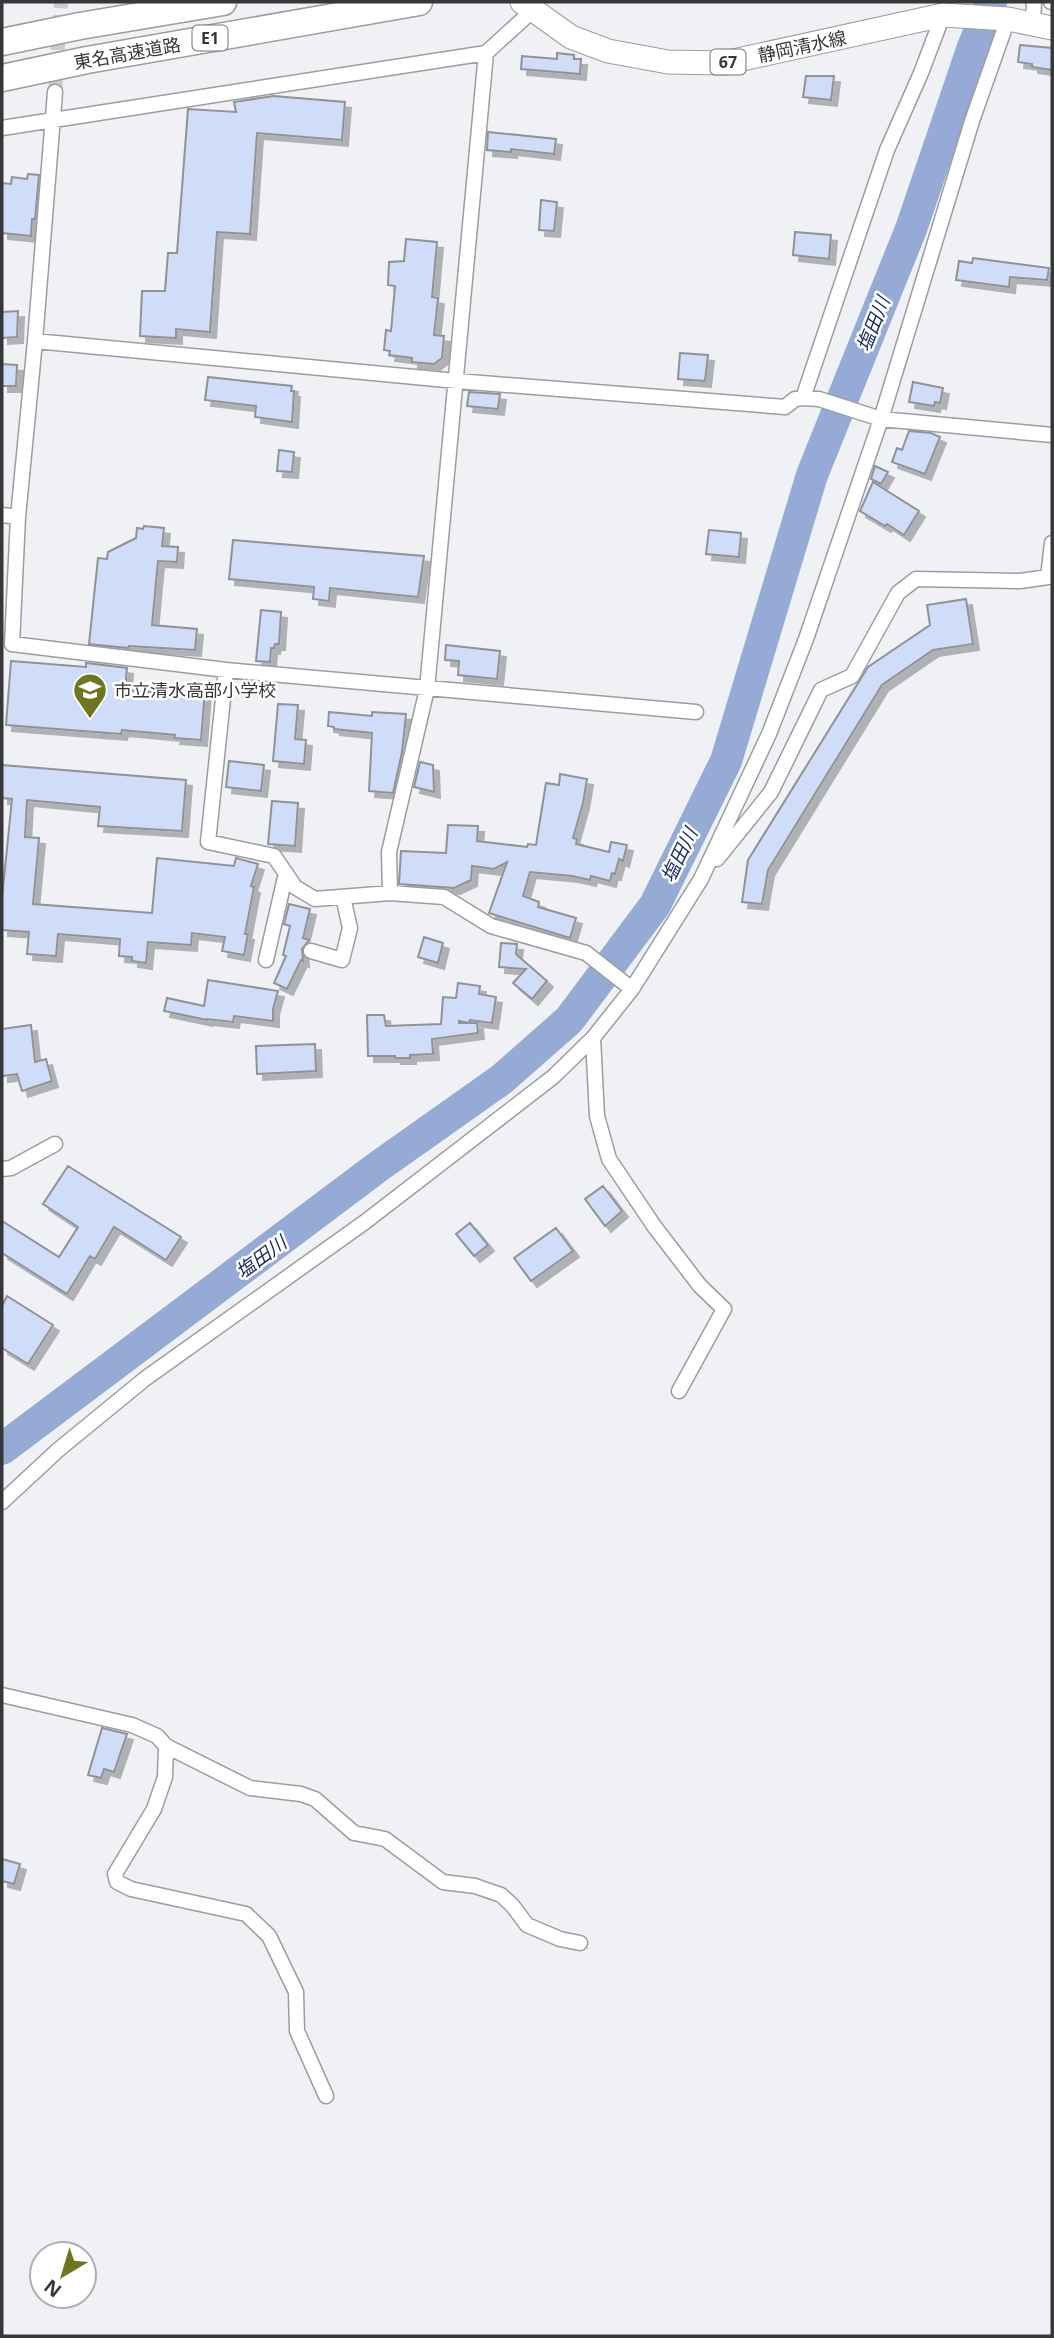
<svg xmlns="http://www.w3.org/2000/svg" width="1054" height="2338" viewBox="0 0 1054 2338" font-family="'Noto Sans','Noto Sans JP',sans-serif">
<defs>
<filter id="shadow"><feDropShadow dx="6" dy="6" stdDeviation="0" flood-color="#0004"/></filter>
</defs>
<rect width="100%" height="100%" fill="#f0f1f5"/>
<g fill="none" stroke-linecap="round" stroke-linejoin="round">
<path stroke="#95aad5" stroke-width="32" d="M2 1449 379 1166 502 1079 569 1020 655 905 726 761 812 475 911 229 972 50 991 2"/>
</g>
<path fill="#d0ddf8" stroke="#909295" stroke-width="2" filter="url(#shadow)" d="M1020 45 1052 48V70L1032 67V64L1018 62Z
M557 53 574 55V59H581L580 74 521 69 522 56 557 59Z
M806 76H834L831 100 803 97Z
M273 96 345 102 342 140 257 133 250 234 217 232 210 332 176 329V338L140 336 142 291H165L168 253H177L188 109 236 112 234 102Z
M488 132 556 139 554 154 511 149V152L487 150Z
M28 174 39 175 35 219H32L31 236 2 233V183L11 184 12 177 27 179Z
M541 200 557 202 554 231 539 230Z
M795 232 831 235 829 259 793 255Z
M406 239 437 242 432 297 438 298 434 335 444 336 442 358 434 364 412 362V358L389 355 390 351 384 350 386 330 391 331 395 286 388 285 389 262 404 261Z
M973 258 1049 268 1047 280 1010 277 1009 287 956 280 959 261 972 263Z
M18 311 17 337 2 338V312Z
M680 353 708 355 705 381 678 379Z
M2 364 17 365 16 386H2Z
M208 377 292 386 291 391H294L292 422 255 417 256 406 205 400Z
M913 382 943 388 940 403 935 402 934 406 909 402Z
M469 392 500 394 498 409 467 406Z
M909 431 931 433 940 437 925 474 892 462 897 448 902 450Z
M279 450 294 452 292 472 277 471Z
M875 466 888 472 881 484 871 479Z
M873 482 919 511 904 535 887 524 885 526 860 511Z
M144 526 164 528 162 546 178 547 177 562 158 561 152 625 197 629 195 650 129 646 128 648 89 644 98 558 107 559 108 552 136 538 137 528 143 529Z
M709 530 741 533 739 557 706 554Z
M233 540 424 556 418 597 330 588 329 601 313 599 314 587 229 579Z
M966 599 973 644 933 650 882 685 768 870 762 904 742 902 748 860 868 667 930 625 927 605Z
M261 610 281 612 279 644H275L274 648H271L270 662 256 661Z
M446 645 500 651 497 679 458 675 459 661 445 660Z
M11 661 86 667V663L127 668 125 690 189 695 190 689 205 690 201 740 174 738 175 735 122 730 121 734 6 725Z
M278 704 298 705 295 739 306 740 304 764 273 761Z
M329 712 372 716V712L406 714 402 752 393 793 369 791 372 733 334 729V727L328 726Z
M229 761 264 765 261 791 226 787Z
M420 762 433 765 434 792 414 787Z
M2 765 186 780 182 831 98 826 100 807 27 800 25 837 39 838 33 904 152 913 157 858 234 866 236 858 258 864 251 886 254 887 245 934H248L244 955 222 951 225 937 192 933 191 945 148 942 146 963 132 961V957L119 956 120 939 58 934 56 956 27 954 29 932 2 930V898L12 799 2 798Z
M560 774 587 779 583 803 573 838 577 839 576 844 609 852 611 842 627 845 623 861 619 859 615 874 612 873 610 881 591 876 590 880 572 876 530 872 523 896 539 902 538 907 576 918 570 938 489 913 507 862 494 869 472 866 471 880 454 888 399 884 401 851 446 853 448 825 478 826 477 841 527 847 528 844 536 845 546 783 559 785Z
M272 801 298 803 295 846 268 844Z
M289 904 310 909 303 938 309 940 302 949 303 961 301 960 287 989 274 983 286 956 283 955 290 926 284 924Z
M424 937 443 943 438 963 418 957Z
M501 943 517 944 516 954 547 981 532 999 513 983 526 969 499 967Z
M208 980 278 991 273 1009V1021L234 1016 233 1022 207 1019V1020L164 1011 167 998 204 1006Z
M458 983 480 986 479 994 496 997 492 1023 470 1020 469 1023 459 1021V1023H477L478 1033 432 1039 433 1054 410 1055V1058H395V1056H368L367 1015H384L386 1026 441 1024 443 997 456 998Z
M31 1025 35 1062 46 1059 52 1081 22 1091 17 1074 2 1076V1029Z
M315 1044 316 1071 257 1074 256 1046Z
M68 1166 181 1237 166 1260 114 1227 95 1259 90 1256 67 1294 2 1253V1221L59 1257 78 1227 43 1204Z
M603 1186 622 1211 605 1226 585 1199Z
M470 1223 488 1245 474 1256 456 1234Z
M556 1228 573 1251 531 1281 514 1258Z
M7 1296 53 1325 28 1364 2 1348V1306Z
M102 1728 127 1734 114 1772 104 1769 101 1778 88 1775Z
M2 1859 20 1864 14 1884 2 1881Z"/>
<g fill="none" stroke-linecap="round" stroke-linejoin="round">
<path stroke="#cbcccf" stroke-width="14" stroke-dasharray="14 7" stroke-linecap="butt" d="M55 92 61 2"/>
<g stroke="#9b9da0" stroke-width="17">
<path id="street" d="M1051 2H1052
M1033 23 1034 2
M486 53 427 689 389 852 390 893 444 897 491 926 586 953 632 989
M55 92 35 341 18 517 12 644 226 670 696 712
M2 128 486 53 532 11
M35 341 457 381 785 407 795 399 803 398 887 150 921 73 943 15
M803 398 819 399 881 419 1052 435
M2 515 18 517
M226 670 208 842 274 856 295 887 315 899 390 893
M717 859 771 792 821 690 852 676 898 593 916 579 1020 581 1048 577 1052 543
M311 951 342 960 350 928 343 897
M266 960 286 873
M593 1038 597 1116 609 1159 654 1226 700 1286 724 1309 679 1391
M2 1169 11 1168 55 1144
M2 1502 58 1450 146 1378 365 1222 553 1077 593 1038 632 989 701 879 769 734 806 639 881 419 972 121 1008 19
M2 1695 132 1725 157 1736 166 1746 165 1777 154 1809 115 1874 117 1882 131 1889 246 1914 269 1936 296 1992 297 2031 326 2096
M166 1746 250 1788 301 1794 315 1799 354 1833 385 1839 443 1882 475 1886 501 1895 512 1905 527 1925 560 1939 580 1943"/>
</g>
<g stroke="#9b9da0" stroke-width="25">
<path id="primary" d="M522 2 571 37 608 51 668 62 724 63 943 15 1008 19 1052 28"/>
</g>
<g stroke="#9b9da0" stroke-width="29">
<path id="highway" d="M2 42 80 26 223 2
M2 78 87 60 419 2"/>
</g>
<use href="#street" stroke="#fff" stroke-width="14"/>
<use href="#primary" stroke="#fff" stroke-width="23"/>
<use href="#highway" stroke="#fff" stroke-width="26"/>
</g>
<defs>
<g id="school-pin" transform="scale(1.75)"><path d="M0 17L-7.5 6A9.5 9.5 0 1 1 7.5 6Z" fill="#6e761f" stroke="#fff"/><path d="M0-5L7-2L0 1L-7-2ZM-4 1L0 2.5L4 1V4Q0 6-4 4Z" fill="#fff"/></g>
</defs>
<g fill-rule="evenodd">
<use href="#school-pin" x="90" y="690"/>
</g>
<g text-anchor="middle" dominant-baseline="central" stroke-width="5" stroke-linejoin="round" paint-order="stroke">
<g fill="#fff" stroke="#727374" stroke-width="2">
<rect x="192.5" y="25.5" width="35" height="25" rx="5"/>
<rect x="710.5" y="49.5" width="35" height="25" rx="5"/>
</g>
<g font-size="16" font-weight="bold" fill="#363738">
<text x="210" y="38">E1</text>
<text x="728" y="62">67</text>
</g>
<g font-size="18" fill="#363738" stroke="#fff">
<text transform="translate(802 46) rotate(-12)">静岡清水線</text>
<text transform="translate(127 53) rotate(-10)">東名高速道路</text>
</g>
<g font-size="18" fill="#363738" stroke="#fff" text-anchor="start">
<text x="114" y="690">市立清水高部小学校</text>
</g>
<g font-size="19" font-style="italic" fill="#152a5e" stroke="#fff">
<text transform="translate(873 324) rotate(-68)">塩田川</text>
<text transform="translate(679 855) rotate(-64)">塩田川</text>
<text transform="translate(261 1257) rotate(-36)">塩田川</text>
</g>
</g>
<rect width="1054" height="2338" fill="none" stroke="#363738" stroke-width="7"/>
<g transform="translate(63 2275) rotate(218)"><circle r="33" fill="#ffffff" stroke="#afafaf" stroke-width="2"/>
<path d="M0-5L12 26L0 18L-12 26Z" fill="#6e761f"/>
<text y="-10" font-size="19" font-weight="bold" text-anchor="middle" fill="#363738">N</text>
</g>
</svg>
